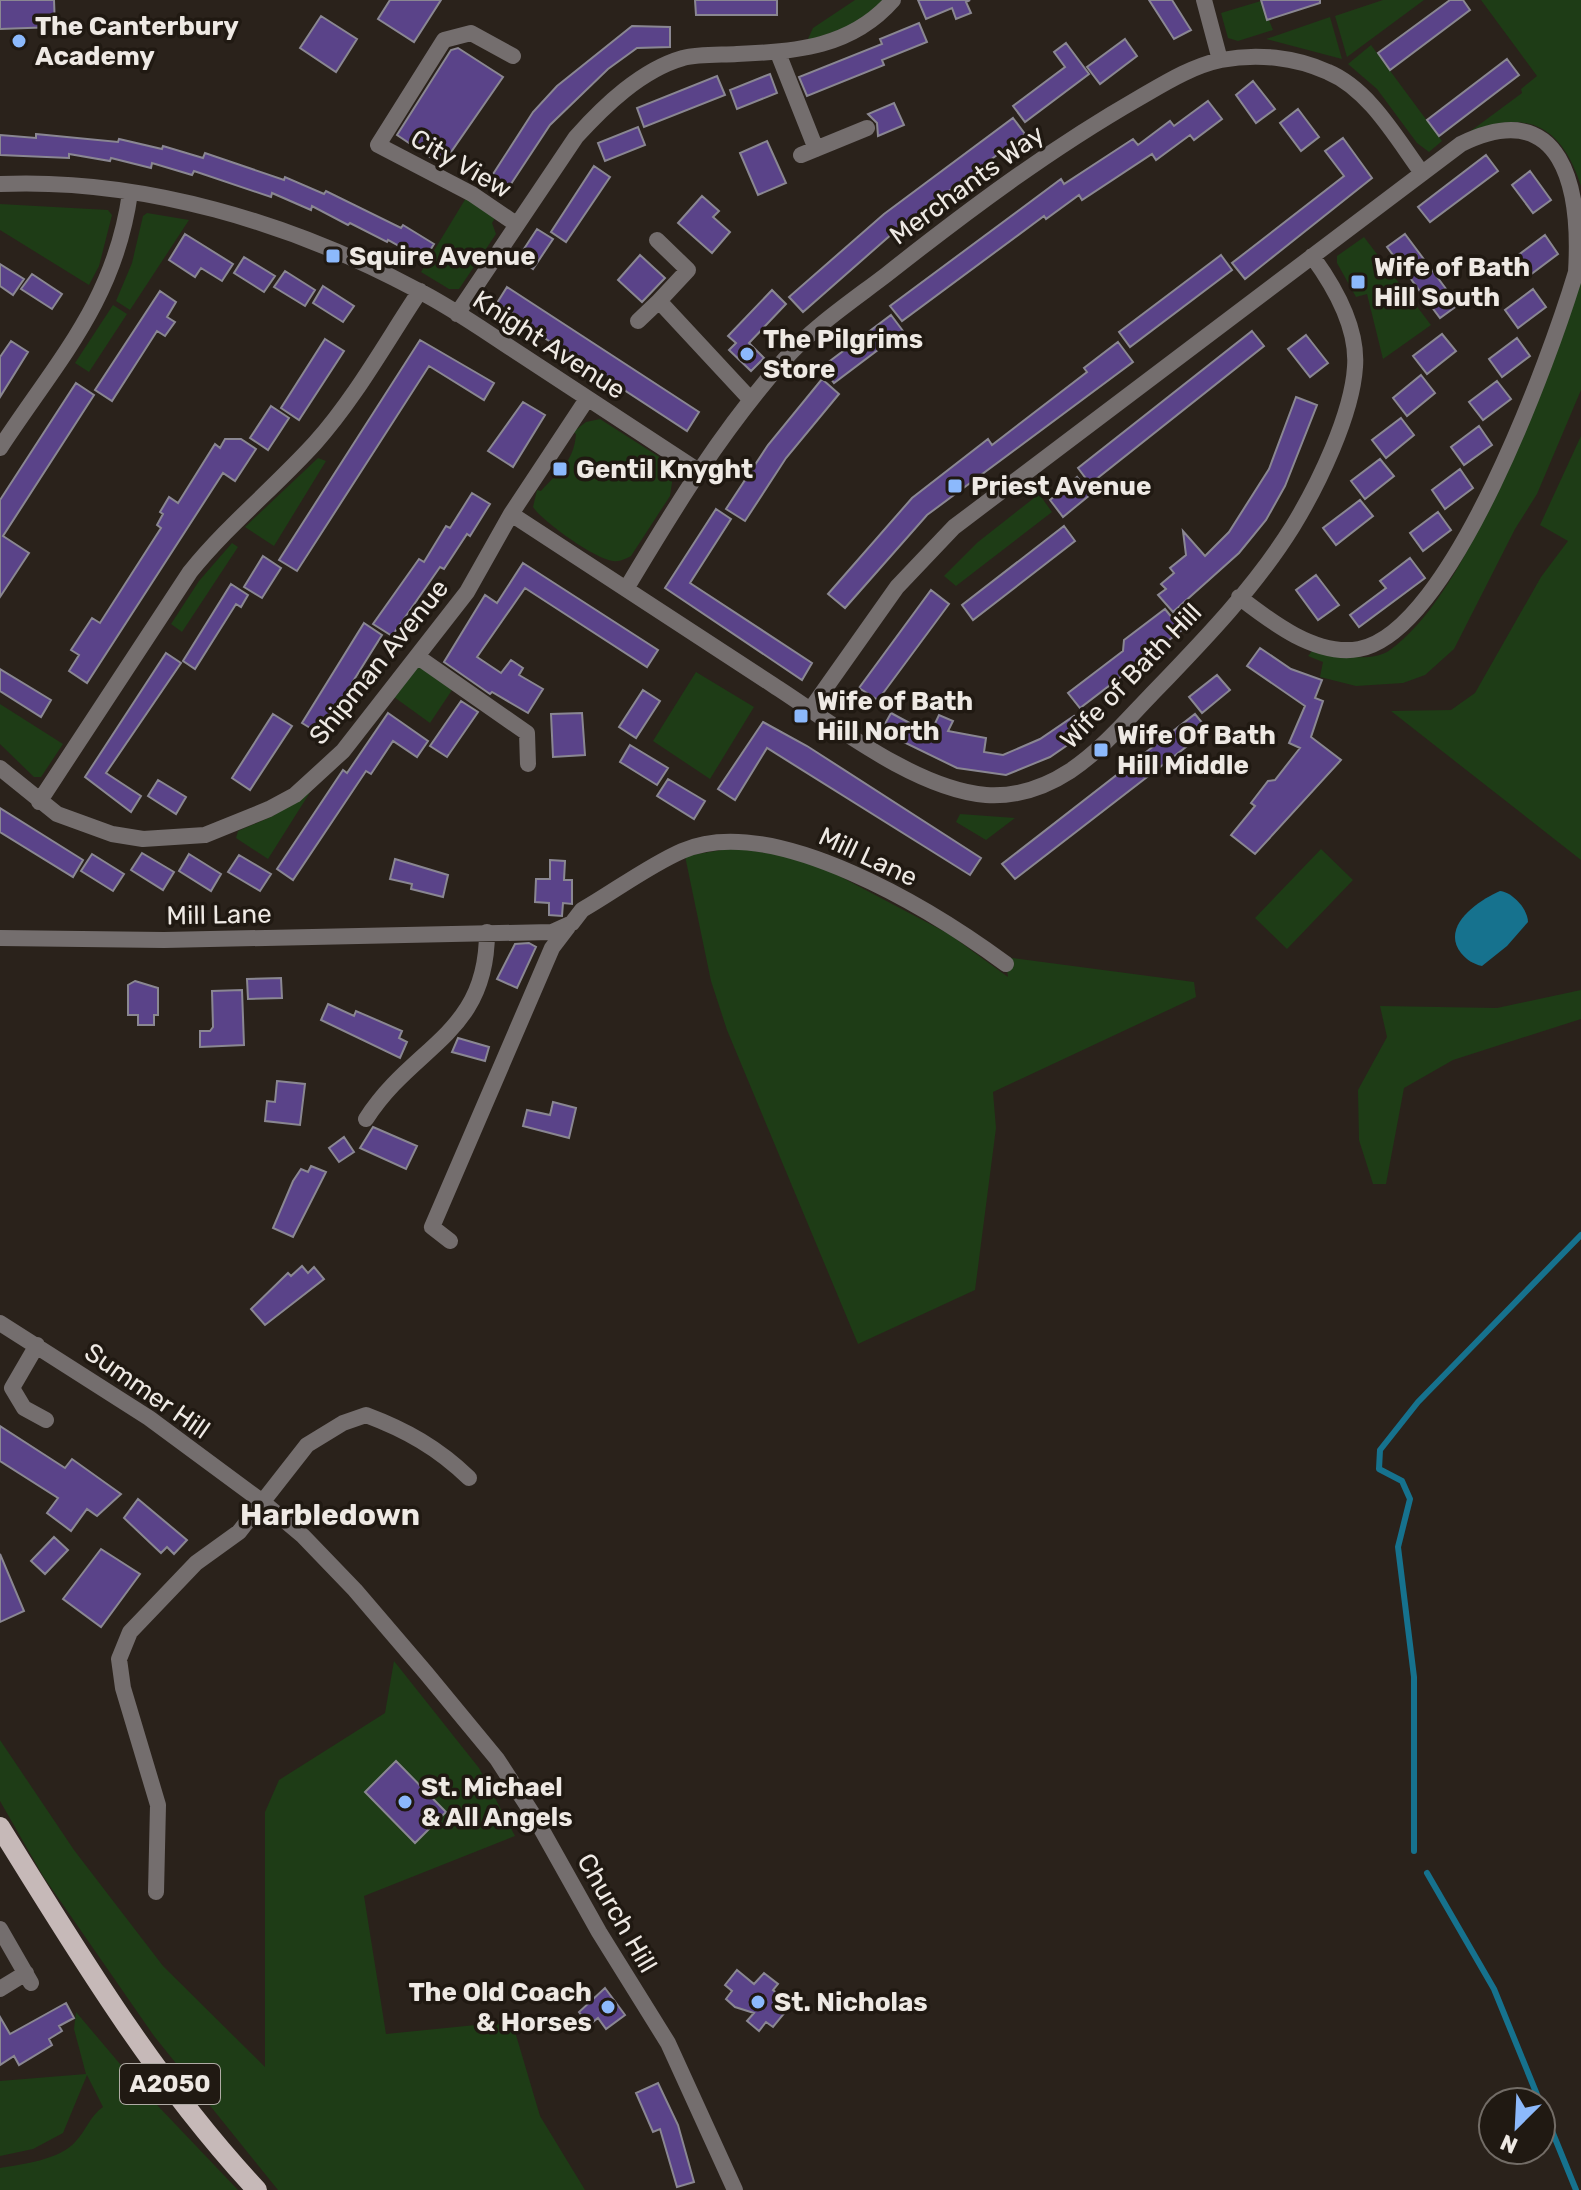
<svg xmlns="http://www.w3.org/2000/svg" width="1581" height="2190" viewBox="0 0 1581 2190" font-family="Rubik,sans-serif">
<rect width="100%" height="100%" fill="#2a221b"/>
<path fill="#1e3c16" d="M855 0H886L851 26 807 41 813 28Z
M1383 0H1424L1347 57 1335 16Z
M1481 0H1581V186C1562 126 1527 108 1468 133L1522 93 1521 89 1537 76Z
M1261 1 1273 30 1238 41 1228 38 1221 13Z
M1330 17 1342 59 1266 39Z
M1371 45 1442 141 1429 152 1417 143 1377 89 1348 64Z
M466 198 495 218 492 223 496 234 459 289H449L421 272Z
M0 204 108 210 112 215 99 266 89 285 0 230Z
M147 213 189 220 130 310 116 301 132 263 143 216Z
M1364 237 1431 325 1383 359 1367 294 1356 297 1337 263V256Z
M1581 278V390L1537 494 1515 529 1454 649 1425 675 1403 683 1356 686 1320 677 1323 662 1308 656 1312 651C1334 654 1370 664 1390 650 1475 589 1541 378 1581 278Z
M113 305 127 314 89 372 75 363Z
M600 419 664 460 673 476 670 496 631 556C625 559 620 562 613 561 595 559 543 522 533 507L537 490 541 491C558 472 574 462 576 434L573 432 586 422Z
M1581 436V860L1391 711 1451 710 1475 693 1541 577 1568 541 1540 525Z
M318 458 326 461 274 546 245 527Z
M1039 494 1052 512 956 586 944 576 978 542Z
M232 543 238 547 182 632 171 624 199 581Z
M420 663 454 687 430 723 394 697Z
M696 672 754 707 710 779 653 741Z
M0 704 63 744 41 777H34L0 744Z
M314 786 268 859 236 838 238 831 273 816Z
M960 814 1015 818 986 840 956 822Z
M734 848 807 859 949 934 1008 977 1005 957 1194 982 1196 997 993 1092 996 1128 975 1290 858 1344 727 1030 711 981 685 856Z
M1321 849 1353 880 1287 949 1255 918Z
M1581 990V1019L1453 1060 1404 1088 1386 1184H1373L1359 1140 1358 1090 1387 1037 1380 1006 1497 1008Z
M394 1661 479 1768 515 1836 364 1896 386 2034 496 2023 516 2035 540 2116 585 2190H278L154 2036 43 1876 0 1801V1740L74 1850 163 1966 265 2067V1812L279 1780 385 1713Z
M76 2012 137 2084 238 2190H0V2168C23 2164 60 2160 76 2141 87 2129 90 2116 103 2107L87 2075 63 2133 33 2149 0 2156V2081L86 2074 74 2029Z"/>
<path fill="#16728e" d="M1500 891C1512 892 1528 909 1528 922L1507 946 1482 966C1473 964 1467 960 1461 953 1440 926 1479 900 1500 891Z"/>
<g fill="none" stroke-linecap="round" stroke-linejoin="round">
<path stroke="#16728e" stroke-width="6" d="M1414 1851V1677L1398 1547 1410 1499 1402 1481 1379 1469 1380 1450 1418 1402 1581 1235
M1427 1873 1494 1989 1540 2102
M1541 2104 1576 2190"/>
</g>
<path fill="#5a4389" stroke="#8a8792" stroke-width="2" d="M0 0H54L55 27 0 29Z
M390 0H441L414 42 378 19Z
M695 0H777V15H696Z
M918 0H970L966 2 971 13 956 19 952 8 926 19Z
M1149 0H1172L1191 30 1174 39Z
M1261 0H1320V3L1267 20Z
M1450 0H1463L1470 10 1390 70 1378 53Z
M321 16 357 39 336 72 300 48Z
M919 23 927 42 882 60 884 65 807 96 799 77 882 44 880 39Z
M632 26 670 27V47L637 48 608 69 550 125 503 196 486 185 533 112 557 86Z
M1125 39 1137 56 1100 84 1087 67Z
M1066 43 1089 74 1025 122 1013 106 1065 67 1054 52Z
M458 48 503 77 442 165 397 135 451 50Z
M1507 59 1519 75 1439 136 1427 120Z
M770 74 777 93 737 109 730 90Z
M717 76 725 95 644 127 637 108Z
M1253 81 1275 109 1256 123 1236 95Z
M1208 101 1222 119 1194 140 1190 135 1156 160 1152 154 1082 200 1079 195 1046 219 1044 216 902 321 890 306 1061 179 1064 184 1133 139 1138 145 1170 121 1174 126Z
M894 103 904 125 878 136 877 123 868 114Z
M1298 109 1319 137 1301 151 1280 123Z
M1013 118 1025 134 893 233 803 312 789 297 884 214Z
M638 127 645 145 605 161 598 143Z
M36 134 118 142 119 139 162 149 163 146 203 158 205 153 284 180 285 177 324 194 326 191 401 228 403 225 434 244 424 260 388 240 387 242 350 223 348 225 312 206 311 210 272 193 271 197 194 171 192 175 152 163 151 168 111 158 110 161 69 154V158L0 155V135L36 138Z
M1343 138 1372 178 1245 279 1232 263 1344 176 1325 151Z
M767 141 786 183 758 195 740 153Z
M1486 155 1498 171 1430 222 1418 207Z
M594 166 610 177 566 242 551 232Z
M1530 171 1551 200 1533 213 1512 185Z
M702 196 719 211 713 217 730 232 712 253 678 223Z
M537 229 553 239 533 269 518 258Z
M185 234 233 264 222 281 201 268 195 277 169 260Z
M1405 234 1458 305 1440 318 1387 247Z
M1545 235 1558 254 1530 275 1517 256Z
M640 255 665 278 642 302 618 280Z
M1221 255 1232 270 1130 347 1119 332Z
M244 257 275 276 264 292 234 273Z
M0 264 24 279 13 295 0 286Z
M285 271 315 290 305 306 274 287Z
M32 274 62 294 52 309 21 289Z
M323 286 354 306 343 322 313 303Z
M507 287 699 412 687 431 517 320 519 317 497 303Z
M1533 289 1546 307 1518 328 1505 310Z
M772 290 786 304 749 343 764 358 751 371 729 350 736 343 728 336Z
M160 291 176 302 167 317 175 322 165 336 157 331 112 401 95 390Z
M891 315 903 331 834 383 822 367Z
M1252 331 1264 346 1090 484 1078 468Z
M1442 334 1456 351 1427 374 1413 356Z
M1306 335 1328 363 1310 377 1288 349Z
M1517 338 1530 356 1502 377 1489 359Z
M325 339 344 351 299 420 281 408Z
M420 340 494 383 484 400 429 366 297 571 279 560Z
M11 341 28 352 0 397V357Z
M1118 342 1133 362 927 515 845 608 828 594 912 498 988 439 992 445 1087 372 1084 368Z
M1421 375 1435 393 1407 416 1393 398Z
M822 379 839 394 786 458 745 521 726 509 768 445Z
M1497 381 1511 399 1483 420 1469 402Z
M76 383 94 395 3 536 29 553 0 597V500Z
M1296 397 1317 405 1285 486 1266 520 1239 553 1173 612 1158 595 1166 589 1161 584 1174 573 1170 568 1186 555 1183 531 1205 556 1229 532 1269 469Z
M523 402 545 415 513 467 488 451Z
M271 406 289 418 268 450 250 438Z
M1401 418 1414 435 1386 458 1372 440Z
M1479 426 1492 445 1464 465 1451 447Z
M225 439H241L256 449 235 481 223 473 87 683 69 671 79 655 71 650 92 618 100 623 109 609 161 528 157 525 163 514 160 512 169 497 178 503 215 444 220 448Z
M1380 459 1394 476 1365 499 1351 481Z
M1460 469 1473 488 1445 509 1432 490Z
M1077 477 1091 494 1063 517 1050 500Z
M472 493 490 504 470 536 467 534 444 569 440 567 392 636 373 624 419 559 424 562 446 526 450 528Z
M1360 500 1373 516 1336 545 1323 528Z
M716 509 731 519 690 583 812 663 802 680 665 588Z
M1438 512 1451 530 1423 551 1410 533Z
M1064 526 1075 541 973 620 962 605Z
M263 556 281 568 262 598 244 587Z
M1410 558 1425 578 1359 627 1350 615 1386 588 1380 581Z
M523 563 658 650 647 667 525 588 477 657 501 673 511 660 523 668 519 675 543 689 528 713 492 692 490 694 444 662 485 595 497 603Z
M1316 575 1339 605 1318 620 1296 590Z
M231 584 248 595 241 607 236 604 195 669 183 661Z
M931 590 949 604 878 700 859 688Z
M1165 609 1182 630 1080 708 1068 693 1123 651 1124 640Z
M364 623 382 635 320 734 302 723Z
M1260 648 1291 669 1322 680 1315 698 1323 701 1311 737 1341 760 1255 854 1231 835 1255 806 1251 803 1268 781 1275 780 1300 748 1289 743 1305 706 1247 666Z
M166 653 181 663 106 773 141 796 131 812 85 777Z
M0 669 51 700 41 717 0 691Z
M1217 675 1230 690 1202 713 1189 697Z
M643 690 660 701 636 738 619 727Z
M461 701 478 712 447 757 430 746Z
M388 713 428 741 417 757 393 741 371 774 366 771 293 880 277 869 343 770 347 773Z
M582 713 585 755 553 757 551 714Z
M891 713 930 734 939 715 953 721 948 731 986 738 984 752 1003 755 1040 739 1074 716 1085 733 1050 757 1006 775 957 768 881 731Z
M273 714 292 726 250 790 232 778Z
M1195 714 1208 730 1015 879 1002 864Z
M763 722 807 746 981 858 970 875 767 748 735 800 718 789Z
M630 745 668 768 657 785 620 762Z
M668 779 705 801 694 819 657 796Z
M158 780 186 797 176 814 148 796Z
M0 808 83 860 73 877 0 832Z
M142 853 174 872 163 890 131 870Z
M92 854 124 874 113 891 81 871Z
M189 854 221 874 211 891 179 871Z
M239 855 271 874 260 891 228 872Z
M395 859 448 875 443 897 411 889 412 884 390 879Z
M550 860 565 861 564 880H572V904L563 903 562 916 549 915V903L535 902 536 879H550Z
M529 943 536 947 517 988 497 979 515 944Z
M281 978 282 998 248 999 247 979Z
M135 981 158 988V1015H154V1025H138V1015H128V985Z
M242 990 244 1045 200 1047V1031H210L213 1027 212 991Z
M328 1004 354 1016 356 1011 402 1031 399 1038 407 1042 400 1058 321 1020Z
M458 1038 489 1047 485 1061 452 1052Z
M277 1081 305 1084 300 1125 265 1121 267 1101 275 1102Z
M553 1102 576 1108 569 1138 523 1126 527 1110 550 1115Z
M373 1127 417 1146 406 1169 360 1148Z
M344 1137 354 1152 339 1162 329 1148Z
M311 1166 326 1172 293 1237 273 1228 293 1181 301 1169 308 1172Z
M302 1266 308 1273 314 1267 324 1279 265 1325 251 1309 288 1273 291 1276Z
M0 1426 65 1468 72 1459 121 1494 97 1516 87 1509 71 1531 47 1513 58 1498 0 1461Z
M138 1499 187 1540 174 1554 167 1547 161 1553 124 1518Z
M54 1537 68 1550 45 1574 31 1561Z
M101 1549 140 1574 101 1627 63 1599Z
M0 1554 24 1611 0 1622Z
M396 1761 446 1812 415 1843 365 1792Z
M737 1970 754 1984 764 1973 778 1984 773 1990 791 2005 773 2027 766 2022 759 2031 747 2021 754 2013 735 2007 726 1999 732 1991 725 1985Z
M605 1988 625 2015 606 2029 598 2018 589 2025 579 2012Z
M66 2003 74 2018 59 2026 62 2031 49 2039 52 2045 19 2065 14 2056 0 2065V2017L10 2034Z
M658 2083 678 2125 694 2182 677 2187 660 2129 653 2132 636 2093Z"/>
<g fill="none" stroke-linecap="round" stroke-linejoin="round">
<path stroke="#746e6e" stroke-width="16" d="M1204 0 1220 60
M778 53 816 149
M513 56 471 33 444 40 378 145 472 194 516 224
M801 155 867 128
M0 184C143 178 292 223 417 290 453 308 486 332 520 354 579 393 638 432 697 470
M657 240 688 270 659 301 751 400
M457 314 576 137C604 106 641 70 683 58 699 54 720 55 737 54 796 52 852 47 893 0
M638 321 659 301
M0 448C57 361 115 301 130 193
M511 514C598 571 685 628 773 685 832 723 915 789 986 795 1017 797 1044 788 1070 771 1100 751 1125 722 1149 697 1200 644 1254 589 1293 526 1318 485 1352 415 1355 367 1358 328 1334 286 1312 256
M626 589C675 507 720 433 784 360 813 327 852 301 886 275 967 211 1050 149 1139 98 1165 83 1192 66 1221 60 1257 53 1295 57 1328 72 1369 89 1397 139 1422 173
M418 657 527 733 528 764
M810 710 897 587 954 527 1461 144C1563 94 1581 189 1576 272 1551 355 1452 632 1359 649 1316 657 1270 621 1239 597
M0 768 57 814 112 834 143 839 205 835 269 809 295 795 343 751 467 592 511 514 587 399
M39 802 190 572C228 525 274 488 315 443 356 397 386 342 420 291
M0 938 164 940 552 932 572 923 582 910C615 891 648 866 682 851 773 811 934 911 1006 964
M366 1119C414 1044 487 1035 487 932
M450 1241 432 1227 552 948 568 927
M0 1323 149 1418 264 1503 303 1536 355 1590 426 1673 497 1759 534 1816 599 1932 668 2043 735 2190
M37 1345 12 1388 24 1408 46 1420
M156 1892 158 1805 123 1688 119 1659 130 1632 196 1563 239 1532 307 1445 343 1423 366 1415C406 1430 438 1448 469 1478
M0 1929 31 1983
M0 1989 26 1973"/>
<path stroke="#c6b9b8" stroke-width="20" d="M0 1827C78 1953 156 2082 257 2190"/>
</g>
<g fill="#8cb9fc" stroke="#201912" stroke-width="3">
<circle cx="19" cy="41" r="8"/>
<rect x="325" y="248" width="16" height="16" rx="4"/>
<rect x="1350" y="274" width="16" height="16" rx="4"/>
<circle cx="747" cy="354" r="8"/>
<rect x="552" y="461" width="16" height="16" rx="4"/>
<rect x="947" y="478" width="16" height="16" rx="4"/>
<rect x="793" y="708" width="16" height="16" rx="4"/>
<rect x="1093" y="742" width="16" height="16" rx="4"/>
<circle cx="405" cy="1802" r="8"/>
<circle cx="758" cy="2002" r="8"/>
<circle cx="608" cy="2007" r="8"/>
</g>
<g text-anchor="middle" dominant-baseline="central" stroke-width="7" stroke-linejoin="round" paint-order="stroke">
<rect fill="#201912" stroke="#b0aba5" stroke-width="2" x="120" y="2064" width="100" height="40" rx="6"/>
<g font-size="24" font-weight="bold" fill="#eee9e4">
<text x="170" y="2084">A2050</text>
</g>
<g font-size="26" font-weight="bold" fill="#eee9e4" stroke="#201912" text-anchor="start">
<text x="35" y="26">The Canterbury<tspan x="35" dy="30">Academy</tspan></text>
<text x="349" y="256">Squire Avenue</text>
<text x="1374" y="267">Wife of Bath<tspan x="1374" dy="30">Hill South</tspan></text>
<text x="763" y="339">The Pilgrims<tspan x="763" dy="30">Store</tspan></text>
<text x="576" y="469">Gentil Knyght</text>
<text x="971" y="486">Priest Avenue</text>
<text x="817" y="701">Wife of Bath<tspan x="817" dy="30">Hill North</tspan></text>
<text x="1117" y="735">Wife Of Bath<tspan x="1117" dy="30">Hill Middle</tspan></text>
<text x="421" y="1787">St. Michael<tspan x="421" dy="30">&amp; All Angels</tspan></text>
<text x="592" y="1992" text-anchor="end">The Old Coach<tspan x="592" dy="30">&amp; Horses</tspan></text>
<text x="774" y="2002">St. Nicholas</text>
</g>
<g font-size="26" fill="#eee9e4" stroke="#201912">
<text transform="translate(461 164) rotate(30)">City View</text>
<text transform="translate(967 185) rotate(-36)">Merchants Way</text>
<text transform="translate(549 345) rotate(33)">Knight Avenue</text>
<text transform="translate(379 662) rotate(-51)">Shipman Avenue</text>
<text transform="translate(1131 676) rotate(-46)">Wife of Bath Hill</text>
<text transform="translate(868 857) rotate(25)">Mill Lane</text>
<text transform="translate(219 915) rotate(-1)">Mill Lane</text>
<text transform="translate(147 1391) rotate(35)">Summer Hill</text>
<text transform="translate(617 1913) rotate(60)">Church Hill</text>
</g>
<g font-size="30" font-weight="bold" fill="#eee9e4" stroke="#201912">
<text x="330" y="1515">Harbledown</text>
</g>
</g>
<g transform="translate(1517 2126) rotate(204)"><circle r="38" fill="#201912" stroke="#726c66" stroke-width="2"/>
<path d="M0-6L14 30L0 20L-14 30Z" fill="#8cb9fc"/>
<text y="-12" font-size="22" font-weight="bold" text-anchor="middle" fill="#eee9e4">N</text>
</g>
</svg>
